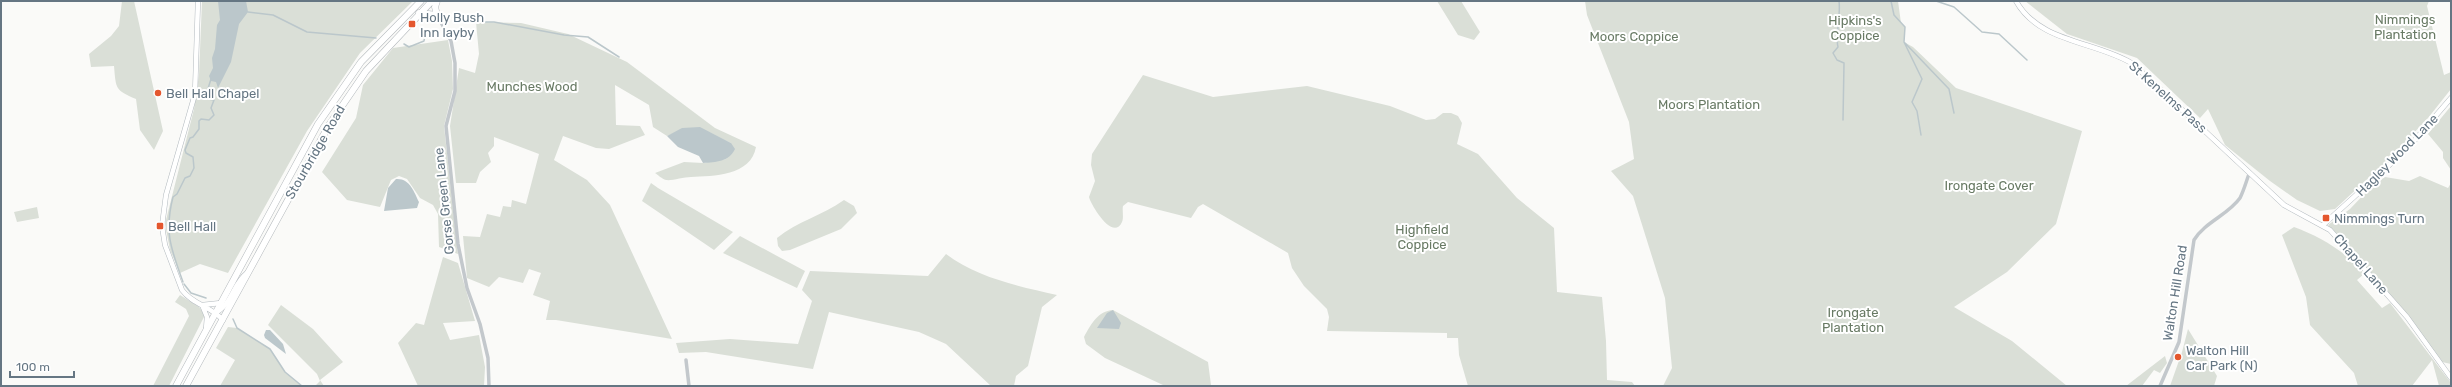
<svg xmlns="http://www.w3.org/2000/svg" width="2452" height="387" viewBox="0 0 2452 387" font-family="Rubik,sans-serif">
<rect width="100%" height="100%" fill="#fafaf8"/>
<path fill="#dadfd7" d="M122 1H134L163 131 154 150 140 130 136 99C115 90 116 89 114 66L91 67 89 54 111 36 119 26Z
M202 1H413L360 53 307 131 228 273 200 264 180 273 170 250 165 224 194 109 199 75Z
M1437 1H1461L1480 32 1474 40 1458 35Z
M1585 1H1898L1901 23 1905 27 1904 42 1913 47 1956 88 2082 131 2056 224 2007 272 1954 307 2012 341 2067 386H1663L1672 368 1665 298 1633 196 1611 171 1634 159 1629 122 1587 15Z
M2025 1H2429L2427 6 2444 75 2451 72V89L2428 118 2390 158 2335 209 2320 211 2297 200 2270 181 2225 145 2208 109 2200 118 2137 58 2067 34Z
M476 22 521 23 568 34 627 62 715 128 756 147C751 176 713 176 691 177 683 177 672 181 666 180 662 179 658 175 655 173L684 162 703 163 726 159 731 143C703 130 698 121 667 136L653 127 649 105 615 85 616 125 640 126 645 135 609 149 596 148 563 136 554 160 587 180 610 205 672 339 556 320H546L550 301 533 295 541 273 529 269 523 283 499 277 489 287 467 278 463 236 480 237 487 214 500 217 503 206 511 207 512 200 526 204 539 154 494 137V146L488 153 491 162 480 172 476 183H456L450 126 459 68 475 73 479 54Z
M448 40 452 61 453 89 444 126 458 254 439 247 438 214 433 205 420 198 407 179 399 176 391 180 380 207 347 200 322 172 356 118 363 85 393 48Z
M1143 75 1213 97 1307 86 1390 106 1426 120 1435 119 1443 113H1451L1458 116 1462 123 1457 144 1478 154 1517 198 1554 228 1557 292 1602 297 1606 341 1607 380 1632 382 1635 386H1468L1459 355 1458 338H1447V333L1327 331 1329 317 1327 309 1304 286 1292 268 1288 253 1203 204 1198 207 1191 218 1128 202 1123 206C1122 210 1124 218 1122 222 1113 242 1091 205 1089 197L1095 181 1091 165 1092 154Z
M2451 106V170L2443 158V152L2428 134Z
M2420 176 2448 188 2451 183V364L2442 362 2328 225 2350 209 2371 187 2385 177 2409 181Z
M651 183 658 188 733 232 714 250 642 201Z
M844 200 854 206 857 213 841 229 790 250 782 251 778 246 777 238C797 221 822 216 844 200Z
M37 207 39 218 17 222 14 212Z
M2294 227C2319 236 2347 252 2364 274L2357 280 2382 308 2390 303 2451 383V386H2439L2432 360 2412 386H2358L2354 373 2310 325 2306 297 2282 235Z
M740 236 805 271 797 288 723 253Z
M946 254C978 278 1018 286 1057 295L1042 307 1028 366 1016 376 1014 386H991L946 344 919 332 829 312 813 369 706 352 679 353 676 343 730 339 798 344 812 301 802 290 810 271 928 276Z
M443 257 458 263 475 321 443 323 450 340 479 335 485 367 484 386H418L398 343 416 323 424 325Z
M180 295 199 307 205 315 169 386H153L189 316 186 309 175 302Z
M281 305 313 329 343 362 320 380 324 386H315L320 381 317 374 268 325Z
M1113 310 1208 362 1211 385H1163L1105 358 1086 344 1084 337C1091 324 1098 311 1113 310Z
M228 327 237 328 270 349 285 372 302 386H220L235 360 216 348Z
M2188 329 2217 376 2214 386H2170L2182 352Z
M2165 356 2167 363 2160 373 2154 370 2142 386H2126Z"/>
<path fill="#bbc7cb" d="M218 1H246L248 12 239 24 231 62 218 88 216 82 211 81 209 76 213 68 212 58 215 49 217 25 220 20Z
M700 127 731 143 735 149C729 162 716 162 703 163L699 156 678 147 667 136 682 128Z
M396 179C410 178 414 192 419 202L417 208 384 211 388 188Z
M1113 310 1121 323 1119 329 1097 328 1107 313Z
M266 330H270L283 344 286 354 265 338 264 335Z"/>
<g fill="none" stroke-linecap="round" stroke-linejoin="round">
<path stroke="#bbc7cb" stroke-width="1.5" d="M1839 1C1841 15 1835 36 1838 47L1833 53 1837 60 1844 63 1843 120
M1891 1 1894 15 1905 27 1904 42 1922 79 1912 102 1917 111 1921 135
M1936 1 1954 7 1982 32 1999 34 2027 60
M248 12 273 15 307 32 376 38
M474 22H494L564 35 588 37 619 57
M1905 43 1949 89 1954 113
M404 44 409 47 424 41 425 35
M183 282C171 249 164 232 173 197L177 194 185 178 190 176 194 168 193 157 186 153 185 150 190 138 193 137 199 129V121L201 119 209 120 214 115 211 108 214 100 208 99 206 95 211 79
M184 284 191 293 206 298
M233 319 237 328 270 349 285 372 302 386"/>
<g stroke="#b3babf" stroke-width="5.5">
<path id="secondary" d="M198 1 195 94 166 195 162 226 165 245 182 290C192 304 212 307 223 320
M2016 1C2039 43 2096 41 2133 64L2284 205 2330 230 2407 317 2451 378
M2323 225 2408 148 2451 98
M202 305 207 317 206 329
M202 305 221 303
M215 313C232 305 233 283 247 273"/>
</g>
<g stroke="#b4b9bd" stroke-width="7">
<path id="highway" d="M437 1 435 7 437 15
M419 13 437 15
M176 386 318 124 361 62 421 1
M186 386 329 125 366 71 432 1"/>
</g>
<path stroke="#c3c8cc" stroke-width="3.5" d="M437 15 451 41 455 63V91L446 126 458 244 467 288 480 324 488 358 489 386
M686 360 689 386
M2160 386 2179 342 2194 240C2205 222 2228 215 2240 198 2244 190 2246 182 2249 174"/>
<use href="#secondary" stroke="#fff" stroke-width="4.5"/>
<use href="#highway" stroke="#fff" stroke-width="6"/>
</g>
<g fill="#e4572e" stroke="#fff" stroke-width="1.5">
<rect x="408" y="20" width="8" height="8" rx="2"/>
<circle cx="158" cy="93" r="4"/>
<rect x="2322" y="214" width="8" height="8" rx="2"/>
<rect x="156" y="222" width="8" height="8" rx="2"/>
<circle cx="2178" cy="357" r="4"/>
</g>
<g text-anchor="middle" dominant-baseline="central" stroke-width="4" stroke-linejoin="round" paint-order="stroke">
<g font-size="13" fill="#657683" stroke="#fff" text-anchor="start">
<text x="420" y="17">Holly Bush<tspan x="420" dy="15">Inn layby</tspan></text>
<text x="166" y="93">Bell Hall Chapel</text>
<text x="2334" y="218">Nimmings Turn</text>
<text x="168" y="226">Bell Hall</text>
<text x="2186" y="350">Walton Hill<tspan x="2186" dy="15">Car Park (N)</tspan></text>
</g>
<g font-size="13" fill="#687a64" stroke="#fff">
<text x="2405" y="19">Nimmings<tspan x="2405" dy="15">Plantation</tspan></text>
<text x="1855" y="20">Hipkins's<tspan x="1855" dy="15">Coppice</tspan></text>
<text x="1634" y="36">Moors Coppice</text>
<text x="532" y="86">Munches Wood</text>
<text x="1709" y="104">Moors Plantation</text>
<text x="1989" y="185">Irongate Cover</text>
<text x="1422" y="229">Highfield<tspan x="1422" dy="15">Coppice</tspan></text>
<text x="1853" y="312">Irongate<tspan x="1853" dy="15">Plantation</tspan></text>
</g>
<g font-size="13" fill="#657683" stroke="#fff">
<text transform="translate(2168 97) rotate(42)">St Kenelms Pass</text>
<text transform="translate(315 152) rotate(-60)">Stourbridge Road</text>
<text transform="translate(2397 155) rotate(-45)">Hagley Wood Lane</text>
<text transform="translate(444 201) rotate(-96)">Gorse Green Lane</text>
<text transform="translate(2361 264) rotate(49)">Chapel Lane</text>
<text transform="translate(2175 293) rotate(-81)">Walton Hill Road</text>
</g>
</g>
<rect width="2452" height="387" fill="none" stroke="#657683" stroke-width="4"/>
<path d="M10 371v6h64v-6" fill="none" stroke="#657683" stroke-width="2"/>
<text x="16" y="371" font-size="12" fill="#657683" stroke="#ffffff" stroke-width="3" paint-order="stroke">100 m</text>
</svg>
